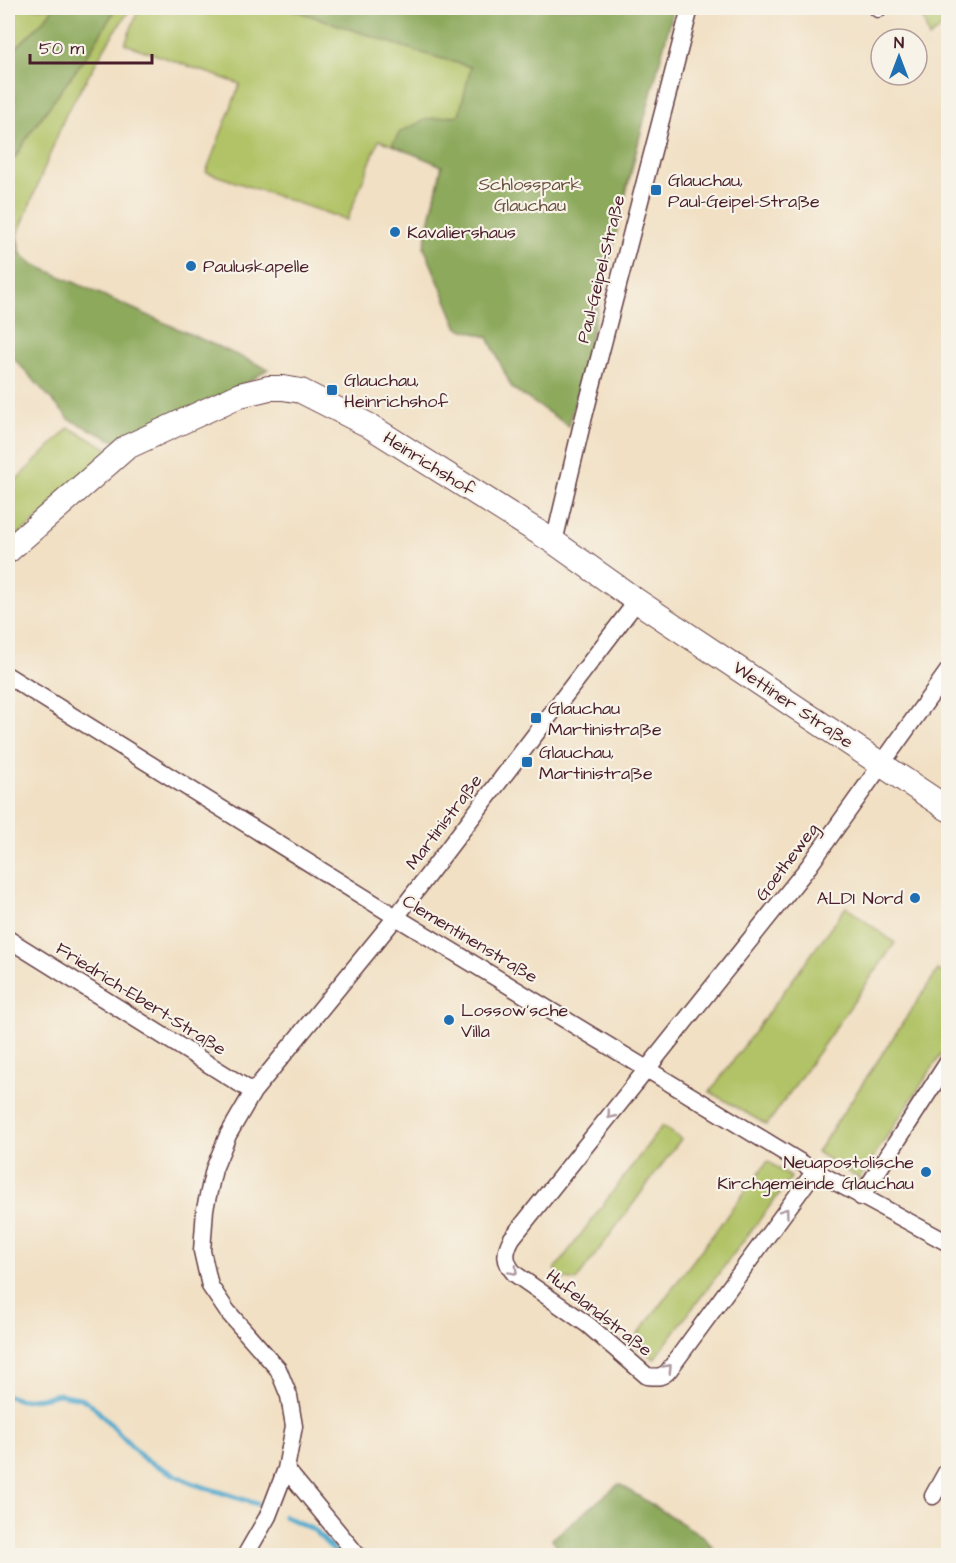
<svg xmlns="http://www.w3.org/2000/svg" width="956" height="1563" viewBox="0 0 956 1563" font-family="'Architects Daughter',sans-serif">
<rect width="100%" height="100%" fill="#f7f3e8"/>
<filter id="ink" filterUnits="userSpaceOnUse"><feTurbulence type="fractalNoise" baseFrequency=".0167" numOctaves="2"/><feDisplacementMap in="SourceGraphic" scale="12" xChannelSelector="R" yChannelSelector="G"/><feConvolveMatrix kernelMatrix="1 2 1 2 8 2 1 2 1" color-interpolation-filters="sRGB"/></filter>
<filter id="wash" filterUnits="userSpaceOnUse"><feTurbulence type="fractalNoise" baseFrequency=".008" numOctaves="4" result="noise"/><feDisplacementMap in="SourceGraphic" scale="24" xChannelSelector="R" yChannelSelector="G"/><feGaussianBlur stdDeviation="1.35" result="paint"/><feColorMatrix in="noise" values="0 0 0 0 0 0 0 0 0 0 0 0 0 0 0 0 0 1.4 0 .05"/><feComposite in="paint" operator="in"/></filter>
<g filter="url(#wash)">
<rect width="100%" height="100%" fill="#f1e0c4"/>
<path fill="#b1c366" stroke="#7e7148" stroke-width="1.5" d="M8 8H54L44 20 8 56Z
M116 8H131L110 39 66 114 17 237 8 258V162L15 158 30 133 90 51Z
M139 8H288L419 52 471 67 643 124 569 426 512 388 488 337 458 328 424 247 442 165 379 140 347 220 206 172 240 84 125 44Z
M920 8H948V22L929 38Z
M69 428 119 454 8 543V475L15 481Z
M846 907 895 943 767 1125 710 1092Z
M938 970 948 977V1044L859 1179 817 1152Z
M662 1126 681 1139 576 1281 561 1278 555 1269Z
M768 1161 791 1178 654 1359 632 1342Z"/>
<path fill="#8ca95b" stroke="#6b6443" stroke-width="1.5" d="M54 8H116L90 51 30 133 15 158 8 162V56L44 20Z
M288 8H674L635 154 569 426 512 388 488 337 458 328 424 247 442 166 392 145 400 132 427 119 459 115 471 67 419 52Z
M17 237 21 254 33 264 268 369 203 412 127 447 70 420 8 352V258Z
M619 1484 704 1537 719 1555H565L552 1539Z"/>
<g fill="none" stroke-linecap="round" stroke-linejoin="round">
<path stroke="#4fa9cd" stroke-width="5" d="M8 1396 20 1400 41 1398 59 1394 81 1398 92 1405 144 1459 191 1483 257 1504
M284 1516 314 1530 339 1556"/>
</g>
</g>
<g filter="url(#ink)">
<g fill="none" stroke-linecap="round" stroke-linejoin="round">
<g stroke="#633c42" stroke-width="19">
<path id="street" d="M877 8 878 9
M554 542 581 428 690 8
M8 676 396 917 815 1171 948 1243
M8 939 253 1092
M815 1171 669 1370C663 1378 656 1377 647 1376L588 1325 515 1274C504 1262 504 1252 512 1238L809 866 948 671
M861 1197 948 1062
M286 1469 358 1556
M933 1496 948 1469
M245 1556 268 1516 286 1469 294 1426 289 1396 278 1369 227 1311 210 1286 202 1251 205 1209 214 1169 228 1135 253 1092 396 917 637 601"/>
</g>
<g stroke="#633c42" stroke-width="26">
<path id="secondary" d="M8 551 127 447 240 395 269 388H283L301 391 368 425 554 542 637 601 948 809"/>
</g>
<use href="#street" stroke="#fff" stroke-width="16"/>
<use href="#secondary" stroke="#fff" stroke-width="24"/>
</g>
<defs><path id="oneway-chevron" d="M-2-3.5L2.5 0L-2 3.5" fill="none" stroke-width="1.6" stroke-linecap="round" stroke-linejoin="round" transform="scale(1.5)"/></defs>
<g stroke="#ae9aa0">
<use href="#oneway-chevron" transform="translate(611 1115) rotate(129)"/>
<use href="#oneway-chevron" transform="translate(785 1212) rotate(-54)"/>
<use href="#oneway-chevron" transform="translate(514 1271) rotate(47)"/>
<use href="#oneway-chevron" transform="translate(668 1368) rotate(-46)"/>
</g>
</g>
<g fill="#1f6fb2" stroke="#f7f3e8" stroke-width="2">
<rect x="650" y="184" width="12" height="12" rx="3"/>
<circle cx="395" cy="232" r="6"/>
<circle cx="191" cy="266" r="6"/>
<rect x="326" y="384" width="12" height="12" rx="3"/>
<rect x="530" y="712" width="12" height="12" rx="3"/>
<rect x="521" y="756" width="12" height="12" rx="3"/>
<circle cx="915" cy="898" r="6"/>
<circle cx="449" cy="1020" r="6"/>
<circle cx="926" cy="1172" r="6"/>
</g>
<g text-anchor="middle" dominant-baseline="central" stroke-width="4.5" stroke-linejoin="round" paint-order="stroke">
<g font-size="18" fill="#4a1f2b" stroke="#f7f3e8" text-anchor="start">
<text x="668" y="180">Glauchau,<tspan x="668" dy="21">Paul-Geipel-Straße</tspan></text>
<text x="407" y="232">Kavaliershaus</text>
<text x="203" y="266">Pauluskapelle</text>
<text x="344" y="380">Glauchau,<tspan x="344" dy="21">Heinrichshof</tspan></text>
<text x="548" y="708">Glauchau<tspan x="548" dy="21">Martinistraße</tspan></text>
<text x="539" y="752">Glauchau,<tspan x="539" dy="21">Martinistraße</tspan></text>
<text x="903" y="898" text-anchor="end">ALDI Nord</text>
<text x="461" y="1010">Lossow’sche<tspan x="461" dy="21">Villa</tspan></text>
<text x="914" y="1162" text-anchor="end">Neuapostolische<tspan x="914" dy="21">Kirchgemeinde Glauchau</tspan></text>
</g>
<g font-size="18" fill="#69503d" stroke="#f7f3e8">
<text x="530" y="184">Schlosspark<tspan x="530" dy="21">Glauchau</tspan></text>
</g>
<g font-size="18" fill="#4a1f2b" stroke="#f7f3e8">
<text transform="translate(601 269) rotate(-76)">Paul-Geipel-Straße</text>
<text transform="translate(429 464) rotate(32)">Heinrichshof</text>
<text transform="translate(793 705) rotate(34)">Wettiner Straße</text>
<text transform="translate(444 822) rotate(-53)">Martinistraße</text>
<text transform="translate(787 862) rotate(-53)">Goetheweg</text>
<text transform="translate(470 939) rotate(31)">Clementinenstraße</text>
<text transform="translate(141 999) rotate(32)">Friedrich-Ebert-Straße</text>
<text transform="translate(599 1313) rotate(38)">Hufelandstraße</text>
</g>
</g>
<rect width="956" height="1563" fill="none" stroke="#f7f3e8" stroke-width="30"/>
<g transform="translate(899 57)"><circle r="28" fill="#f7f3e8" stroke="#b29e9c" stroke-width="1.5"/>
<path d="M0-4.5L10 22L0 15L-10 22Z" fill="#1f6fb2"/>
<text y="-9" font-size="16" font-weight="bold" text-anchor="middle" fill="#4a1f2b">N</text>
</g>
<path d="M30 54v9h122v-9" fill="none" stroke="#4a1f2b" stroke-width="3"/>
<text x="39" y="54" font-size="18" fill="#4a1f2b" stroke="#f7f3e8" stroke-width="4.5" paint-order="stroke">50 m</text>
</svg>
